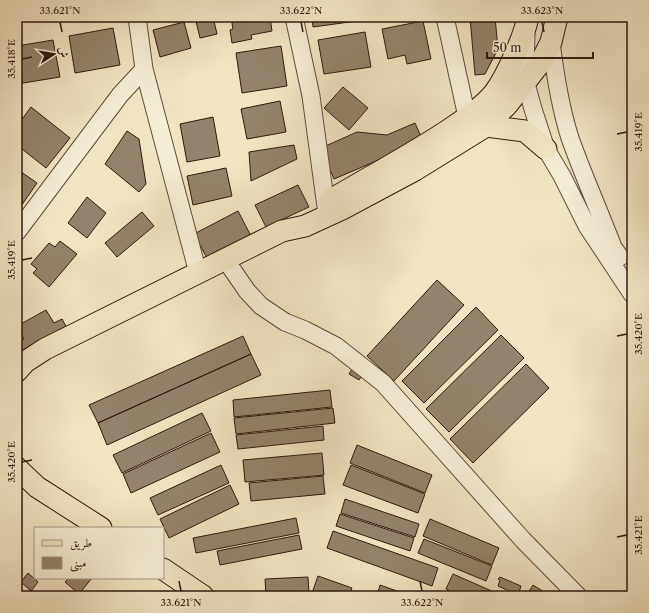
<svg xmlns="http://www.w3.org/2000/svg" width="649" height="613" viewBox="0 0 649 613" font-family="'Libre Caslon Text',Amiri,serif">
<rect width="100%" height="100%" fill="#f0e5c2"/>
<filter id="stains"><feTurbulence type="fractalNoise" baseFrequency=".005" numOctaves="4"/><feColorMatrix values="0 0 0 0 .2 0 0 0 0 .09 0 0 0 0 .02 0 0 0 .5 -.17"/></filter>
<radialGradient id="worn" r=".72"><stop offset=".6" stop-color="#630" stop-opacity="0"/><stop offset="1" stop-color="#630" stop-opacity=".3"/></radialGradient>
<path fill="#93836c" stroke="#2f190f" d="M195 17H213L217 34 200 38Z
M231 17H270L272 31 251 35 252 39 232 43 230 30 233 29Z
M312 17H357V21L313 27Z
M470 17H495L498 49 485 74 475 75Z
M423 21 431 59 407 64 405 55 388 59 382 29Z
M184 22 191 48 160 57 153 30Z
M113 28 120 65 75 73 69 36Z
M365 32 371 67 324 74 318 40Z
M53 40 60 77 17 84V46Z
M281 46 287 86 242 93 236 53Z
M343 87 368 108 349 130 324 108Z
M280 101 286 132 247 139 241 109Z
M31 107 70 138 46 168 17 145V126Z
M213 117 220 156 187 162 180 124Z
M415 123 423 141 334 179 321 148 357 132 387 135Z
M127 131 139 139 146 184 139 192 105 164Z
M294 145 297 159 251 181 249 152Z
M226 168 232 196 193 205 187 176Z
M17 169 37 183 19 209 17 208Z
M298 185 309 207 266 227 255 205Z
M87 197 106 213 87 238 68 223Z
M238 211 251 236 207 258 194 234Z
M142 212 154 226 117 257 105 243Z
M60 241 77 254 49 287 33 273 37 269 31 264 49 243 55 247Z
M437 280 464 305 394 381 367 356Z
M476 307 498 330 424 403 402 381Z
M46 310 54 323 62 319 68 330 24 352 18 342 24 339 17 326Z
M501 335 524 358 449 432 426 409Z
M243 336 251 354 98 423 89 405Z
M251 354 261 375 107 445 98 423Z
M355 364 365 370 359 380 349 374Z
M526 364 549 388 473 463 450 439Z
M330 390 332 407 234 417 233 400Z
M333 408 335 423 236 434 234 418Z
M202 413 211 431 122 473 113 455Z
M323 426 324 440 238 449 236 435Z
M211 433 220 452 131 493 123 474Z
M357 445 432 475 425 493 350 463Z
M322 453 324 475 245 482 243 460Z
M221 465 229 483 158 515 150 498Z
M351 465 425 494 418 513 343 485Z
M323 476 325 494 251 501 249 483Z
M230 485 239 504 169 538 160 519Z
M345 499 419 524 415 537 341 513Z
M340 514 414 538 410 551 336 526Z
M296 518 299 533 196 553 193 538Z
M430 519 499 548 492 565 423 536Z
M333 531 438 568 432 586 327 548Z
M299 535 302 549 220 565 217 551Z
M424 539 492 566 486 581 418 553Z
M28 573 38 582 31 591 21 582Z
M453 574 503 596H461L446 589Z
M318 576 352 588 349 596H311Z
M308 577 309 594 266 596 265 579Z
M500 577 521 586 518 595 498 586 500 580 498 579Z
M69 578H92L79 594 65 582Z
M380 585 411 596H377Z
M533 585 549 595V596H532L528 593Z"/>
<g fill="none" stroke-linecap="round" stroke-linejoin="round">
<g stroke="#5f4c3c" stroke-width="19">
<path id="minor" d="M137 17 144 69 198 273
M294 17 311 96 327 214
M445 17 467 117
M526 33 525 80 533 109 546 149 562 176 587 226 632 294
M551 42C555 74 560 107 570 138 583 175 599 210 613 247L620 257
M17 232 120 95 144 69
M225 259 247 291 261 306 285 322 305 330 336 346 383 383 523 540 578 596"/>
</g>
<g stroke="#2f190f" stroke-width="23">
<path id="major" d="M486 126 525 131 546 149
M329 201C369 177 411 155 450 129 466 118 483 107 495 92 507 75 524 37 528 17
M17 371 25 362 45 349 282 231 305 226 342 209 415 170 486 126 507 105 541 62 551 42 557 17
M17 468 37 487 101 528
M163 569 203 596"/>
</g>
<use href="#minor" stroke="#f5eed7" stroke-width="17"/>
<use href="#major" stroke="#f0e5c2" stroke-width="21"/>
</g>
<path fill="none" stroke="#2f190f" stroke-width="1.5" d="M60 22 62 32M301 22 303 32M542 22 544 32M22 59 32 57M617 134 627 132M22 260 32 258M617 336 627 334M22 462 32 460M617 537 627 535M179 581 181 591M420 581 422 591"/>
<rect width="649" height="613" fill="none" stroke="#f0e5c2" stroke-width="44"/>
<rect x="34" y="527" width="130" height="52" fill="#f5eed7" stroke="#a69987"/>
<rect x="42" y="540" width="20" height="6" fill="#f0e5c2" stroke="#a69987"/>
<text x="70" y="547" font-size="12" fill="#2f190f">طريق</text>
<rect x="42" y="557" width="20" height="12" fill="#93836c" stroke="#a69987"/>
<text x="70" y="567" font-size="12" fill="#2f190f">مبنى</text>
<g transform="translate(54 54) rotate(78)" stroke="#f5eed7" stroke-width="3" paint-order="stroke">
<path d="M0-3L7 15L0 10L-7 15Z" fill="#2f190f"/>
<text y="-6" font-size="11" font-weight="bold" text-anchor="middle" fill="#2f190f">ش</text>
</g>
<path d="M487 52v6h106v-6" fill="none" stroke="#2f190f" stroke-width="2"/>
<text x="493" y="52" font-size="12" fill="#2f190f" stroke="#f5eed7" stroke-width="3" paint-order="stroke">50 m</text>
<rect x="22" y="22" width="605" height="569" fill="none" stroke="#2f190f" stroke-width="1.5"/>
<g font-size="10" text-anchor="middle" fill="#2f190f">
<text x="60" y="14">33.621°N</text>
<text x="301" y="14">33.622°N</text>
<text x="542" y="14">33.623°N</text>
<text transform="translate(11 59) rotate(-90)" y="4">35.418°E</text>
<text transform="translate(638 132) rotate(-90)" y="4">35.419°E</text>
<text transform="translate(11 260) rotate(-90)" y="4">35.419°E</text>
<text transform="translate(638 334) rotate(-90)" y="4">35.420°E</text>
<text transform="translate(11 462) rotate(-90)" y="4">35.420°E</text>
<text transform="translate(638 535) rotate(-90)" y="4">35.421°E</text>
<text x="181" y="606">33.621°N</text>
<text x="422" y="606">33.622°N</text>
</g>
<rect width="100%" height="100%" filter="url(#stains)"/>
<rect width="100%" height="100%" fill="url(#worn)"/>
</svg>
